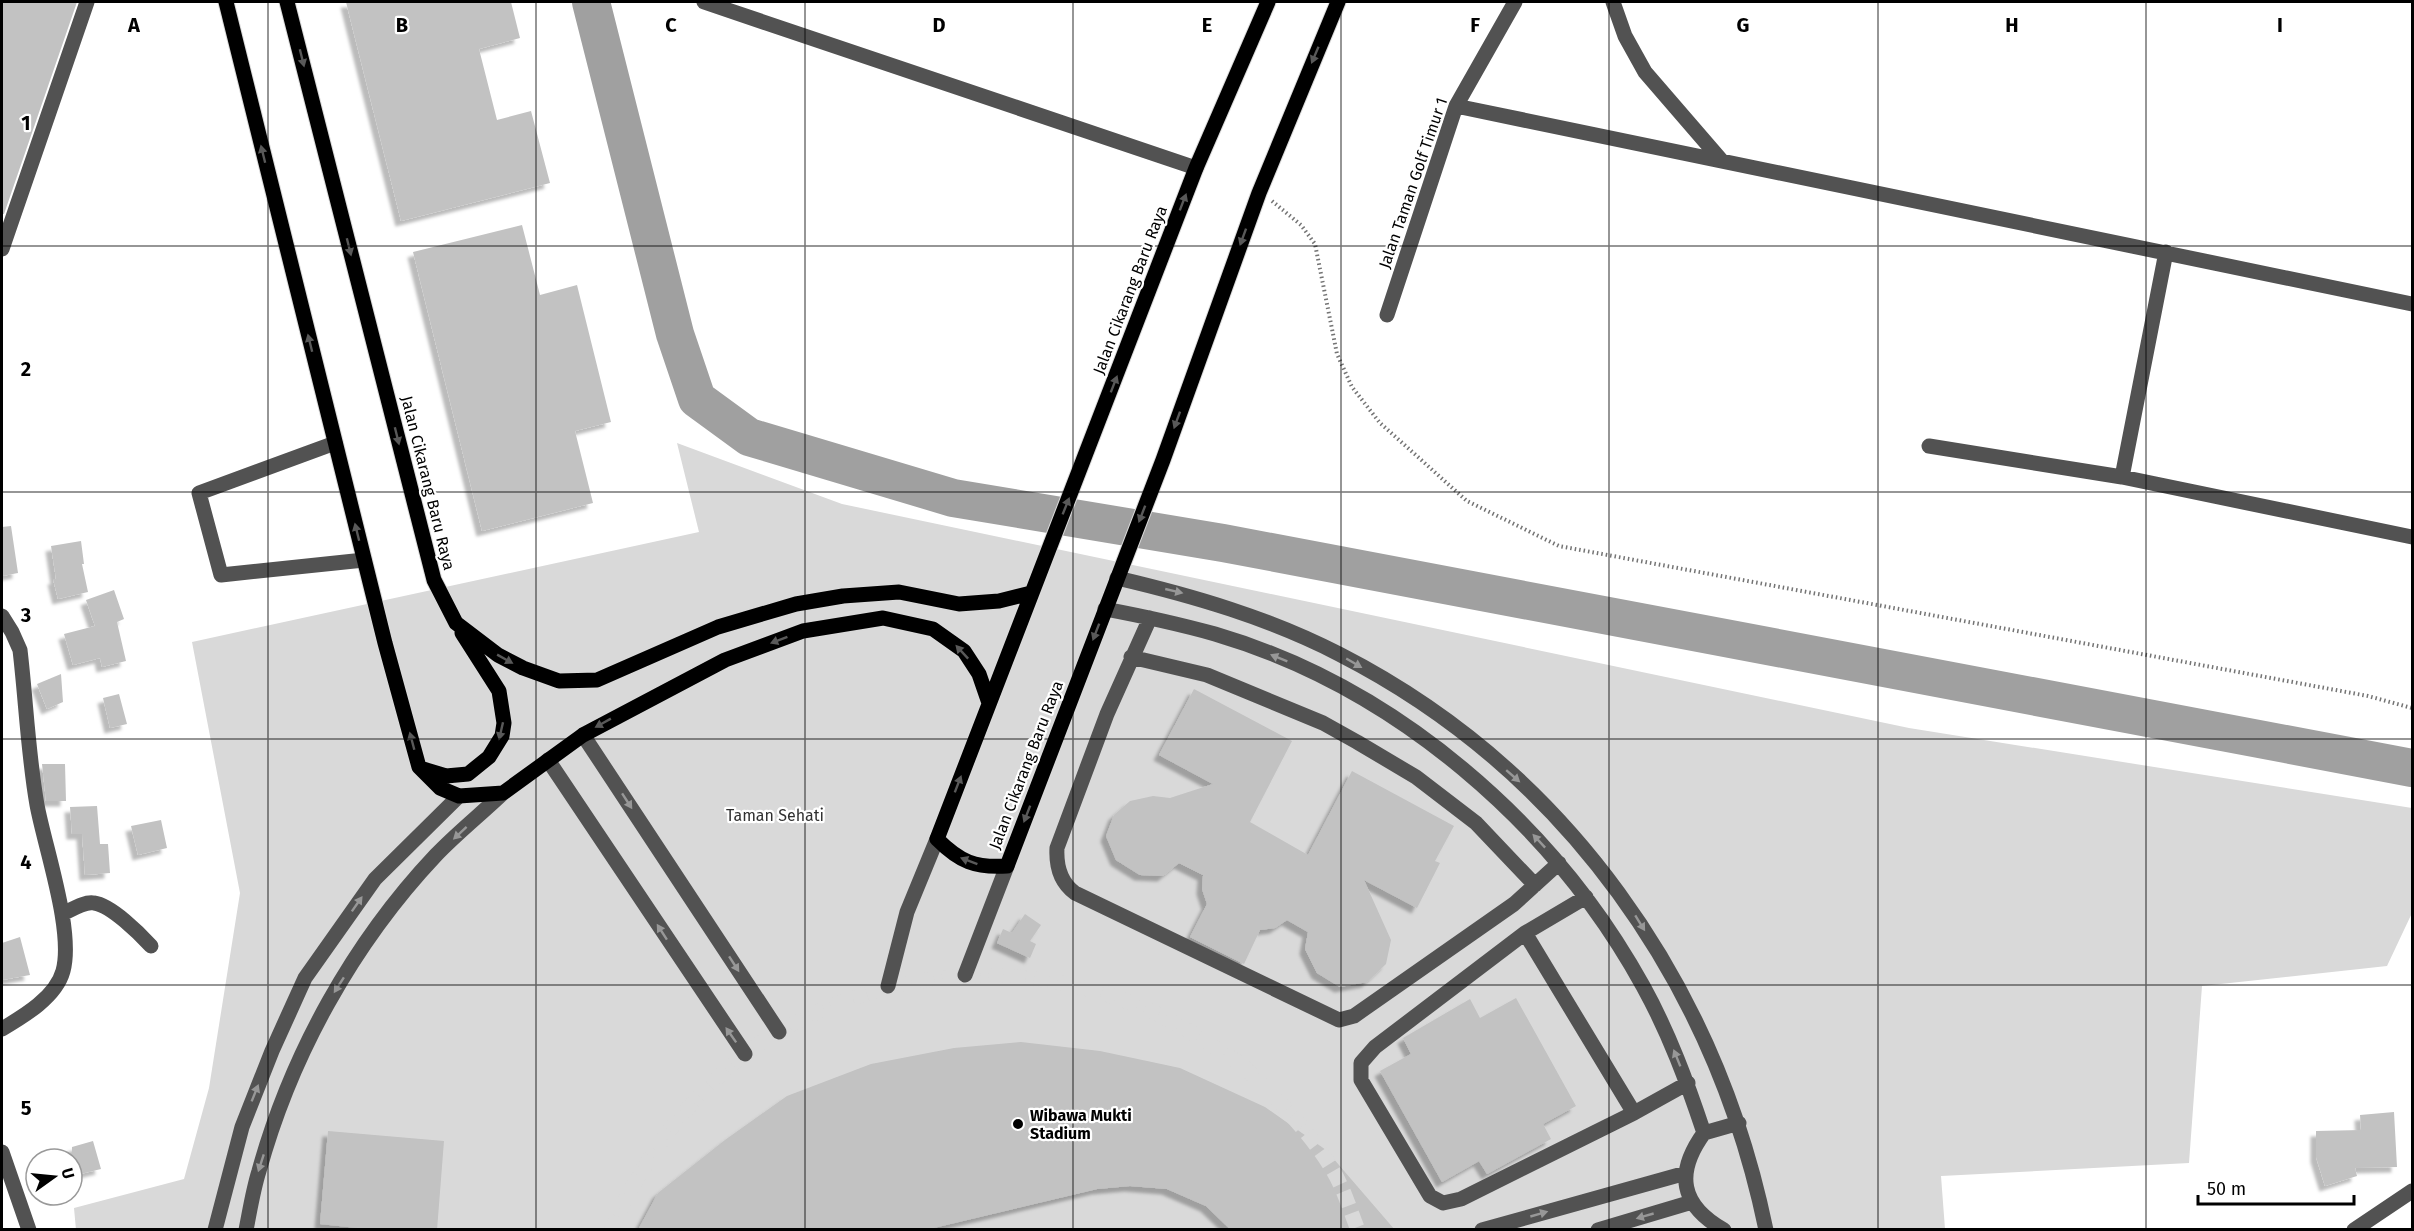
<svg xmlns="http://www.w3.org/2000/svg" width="2414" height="1231" viewBox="0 0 2414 1231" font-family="'Fira Sans',sans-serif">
<defs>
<filter id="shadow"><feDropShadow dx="-5.5" dy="5.5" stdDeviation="1.5" flood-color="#0004"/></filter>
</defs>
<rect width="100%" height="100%" fill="#fff"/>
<path fill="#d9d9d9" d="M677 443 842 504 1909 728 2412 808V913L2387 966 2202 986 2189 1163 1941 1176 1945 1229 76 1230 74 1208 184 1179 209 1088 240 893 192 642 699 532Z"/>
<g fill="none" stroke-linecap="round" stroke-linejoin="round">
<path stroke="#a0a0a0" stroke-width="38" d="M591 2 675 334 697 399 749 437 953 498 1223 543 2412 768"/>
</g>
<path fill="#c2c2c2" filter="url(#shadow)" d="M2 2H77L4 214H2Z
M346 2H511L520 38 479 49 497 120 531 111 550 183 401 221Z
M522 225 540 295 577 285 611 422 575 431 593 503 482 531 413 252Z
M11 526 18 573 2 576V527Z
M81 541 84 564H82L88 592 58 599 53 579H56L51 546Z
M114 590 124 619 117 622 126 661 102 667 100 658 73 665 64 634 95 626 86 600Z
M61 674 63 702 47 709 37 684Z
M1194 689 1292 741 1250 822 1308 855 1352 771 1454 826 1435 861 1440 863 1417 908 1364 880 1391 940 1386 964 1367 982 1340 987 1317 973 1305 949 1308 932 1287 920 1275 928 1260 930 1244 964 1190 937 1207 904 1202 889 1203 875 1179 863 1163 876 1140 875 1116 860 1106 836 1114 815 1130 801 1153 796 1170 798 1213 784 1159 755Z
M119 694 127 724 110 728 103 698Z
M42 764H65L66 801H46Z
M97 806 100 844H108L110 873 85 875 82 834H72L70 807Z
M161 820 167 848 138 855 131 826Z
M1025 914 1041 925 1030 941 1036 944 1030 958 997 943 1003 929 1012 933Z
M20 937 30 975 2 980V943Z
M1516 998 1576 1106 1543 1124 1551 1139 1487 1174 1479 1161 1442 1182 1380 1071 1411 1054 1403 1038 1470 999 1480 1018Z
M1021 1042 1100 1051 1180 1068 1265 1107 1326 1150 1395 1230H1231L1206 1206 1167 1189 1130 1186 1097 1189 925 1230H638L658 1193 725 1140 787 1096 871 1064 954 1048Z
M2394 1112 2397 1167 2355 1168 2357 1176 2325 1186 2316 1157V1131L2361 1130 2360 1115Z
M328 1131 444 1141 437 1230H377L320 1224Z
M93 1141 101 1169 72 1176V1147Z"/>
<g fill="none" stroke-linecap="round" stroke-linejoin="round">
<path stroke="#d9d9d9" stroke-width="15" stroke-dasharray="15 8" stroke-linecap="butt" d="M611 1230C642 1160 685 1102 744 1055 778 1028 820 1009 860 996 977 957 1108 975 1210 1044 1222 1052 1236 1060 1246 1069 1256 1078 1264 1087 1273 1096 1296 1119 1327 1155 1340 1184 1347 1199 1352 1215 1358 1230"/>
<g stroke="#dbdbdb" stroke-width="17">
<path id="major" d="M226 2 385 643 419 767 440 788 459 796 503 793 583 735 725 660 803 631 883 618 933 629 964 651 979 674 989 703
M287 2 434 580 456 623 498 655 523 668 559 681 597 680 718 627 796 604 843 596 899 592 959 604 999 601 1031 593
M1268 2 1196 168 937 839C960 862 975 868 1007 866L1163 460 1259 193 1338 2
M423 769 446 776 468 774 489 757 502 736 504 723 499 691 462 633"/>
</g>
<path stroke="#747474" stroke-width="4" stroke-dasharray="1.5 3" stroke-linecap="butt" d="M1272 201 1301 225 1315 244 1337 354 1352 387 1380 423 1467 501 1559 546 2368 696 2412 708"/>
<path stroke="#525252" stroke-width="15" d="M704 2 1196 168
M1613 2 1625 36 1645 72 1721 160
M1456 106 2412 304
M2 249 87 2
M1387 315 1456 106 1515 2
M335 443 199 493 221 575 364 560
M1929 446 2122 477 2412 537
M2122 477 2166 252
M1117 578C1194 596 1269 618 1339 654 1566 770 1715 983 1766 1230
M1105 609C1142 616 1179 624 1215 634 1395 687 1553 823 1643 986 1669 1033 1687 1082 1704 1133
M2 616 12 632 20 650C26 701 28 754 37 805 45 848 74 931 63 971 56 997 24 1016 2 1029
M1150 618 1107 714 1057 848C1056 866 1060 882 1075 893L1339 1020 1354 1016 1514 904 1559 863
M1131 657 1207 675 1323 723 1357 742 1416 777 1476 823 1535 885
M583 735 779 1032
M548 760 745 1054
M1586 897 1525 933 1375 1047 1361 1063V1080L1430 1196 1443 1203 1461 1199 1634 1113 1688 1083
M62 914C71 910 85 901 94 903 111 905 140 934 151 946
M1525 933 1634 1113
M965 975 1007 866
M888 986 907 912 937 839
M1704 1133C1675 1173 1680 1205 1724 1230
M1704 1133 1739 1123
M2 1152 29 1230
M215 1230 242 1127 272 1051 305 978 375 879 459 796
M246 1230C250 1210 253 1190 259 1171 291 1055 353 943 436 855 457 833 481 814 503 793
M1482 1230 1686 1173
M1598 1230 1692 1202
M2354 1230 2412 1191"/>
<use href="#major" stroke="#000" stroke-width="15"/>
</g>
<defs><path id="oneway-solid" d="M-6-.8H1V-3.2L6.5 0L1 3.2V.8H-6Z" transform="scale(1.5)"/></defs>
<g fill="#595959">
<use href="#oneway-solid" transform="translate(1315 55) rotate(113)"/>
<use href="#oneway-solid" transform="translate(302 58) rotate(76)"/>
<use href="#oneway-solid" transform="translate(263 154) rotate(-104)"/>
<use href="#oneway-solid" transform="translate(1183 202) rotate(-69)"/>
<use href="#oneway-solid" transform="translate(1243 237) rotate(110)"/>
<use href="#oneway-solid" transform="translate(349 247) rotate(76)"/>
<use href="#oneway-solid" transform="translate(310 343) rotate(-104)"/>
<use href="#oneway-solid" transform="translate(1114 384) rotate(-69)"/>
<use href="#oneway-solid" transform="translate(1177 420) rotate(110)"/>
<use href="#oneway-solid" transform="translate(397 436) rotate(76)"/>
<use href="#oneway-solid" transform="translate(1066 506) rotate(-68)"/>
<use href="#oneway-solid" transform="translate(1142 514) rotate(111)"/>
<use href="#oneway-solid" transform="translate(357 532) rotate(-104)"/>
<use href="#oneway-solid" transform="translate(1096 632) rotate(111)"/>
<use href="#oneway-solid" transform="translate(779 640) rotate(159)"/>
<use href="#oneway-solid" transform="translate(962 652) rotate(-133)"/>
<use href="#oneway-solid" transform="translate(505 659) rotate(29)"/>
<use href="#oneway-solid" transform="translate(603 723) rotate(151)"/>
<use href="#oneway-solid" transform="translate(501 731) rotate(103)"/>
<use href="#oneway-solid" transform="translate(412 741) rotate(-105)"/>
<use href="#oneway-solid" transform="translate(958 784) rotate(-69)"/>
<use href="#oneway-solid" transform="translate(1027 814) rotate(111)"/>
<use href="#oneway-solid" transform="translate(969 861) rotate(-159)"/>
</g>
<g fill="#979797">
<use href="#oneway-solid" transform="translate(1174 591) rotate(13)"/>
<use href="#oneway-solid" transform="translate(1279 658) rotate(-158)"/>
<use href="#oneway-solid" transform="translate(1354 663) rotate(30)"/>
<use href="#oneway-solid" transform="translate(1513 776) rotate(41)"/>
<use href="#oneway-solid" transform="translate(627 801) rotate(57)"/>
<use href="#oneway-solid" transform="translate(460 833) rotate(137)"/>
<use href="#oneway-solid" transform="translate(1539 841) rotate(-133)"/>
<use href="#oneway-solid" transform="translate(357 904) rotate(-55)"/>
<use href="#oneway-solid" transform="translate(1640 923) rotate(58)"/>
<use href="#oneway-solid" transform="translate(662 932) rotate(-123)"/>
<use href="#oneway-solid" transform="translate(734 964) rotate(57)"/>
<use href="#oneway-solid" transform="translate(339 985) rotate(123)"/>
<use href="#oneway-solid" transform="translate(731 1035) rotate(-125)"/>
<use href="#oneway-solid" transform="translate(1677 1058) rotate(-112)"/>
<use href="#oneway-solid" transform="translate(255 1093) rotate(-68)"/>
<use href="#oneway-solid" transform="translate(261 1163) rotate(108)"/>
<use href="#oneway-solid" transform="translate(1539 1214) rotate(-16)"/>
<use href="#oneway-solid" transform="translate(1645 1216) rotate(164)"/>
</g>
<path fill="none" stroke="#000" stroke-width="1.5" stroke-opacity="0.55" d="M268 2V1230M536 2V1230M805 2V1230M1073 2V1230M1341 2V1230M1609 2V1230M1878 2V1230M2146 2V1230M2 246H2412M2 492H2412M2 739H2412M2 985H2412"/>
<circle fill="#000" stroke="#fff" stroke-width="2" cx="1018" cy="1124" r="6"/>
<g text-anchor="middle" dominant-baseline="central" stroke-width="4.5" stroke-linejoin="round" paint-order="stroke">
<g font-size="16" fill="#000" stroke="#fff">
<text transform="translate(1413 183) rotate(-71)">Jalan Taman Golf Timur 1</text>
<text transform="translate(1130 290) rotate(-69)">Jalan Cikarang Baru Raya</text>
<text transform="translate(428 483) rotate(76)">Jalan Cikarang Baru Raya</text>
<text transform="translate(1026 765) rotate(-69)">Jalan Cikarang Baru Raya</text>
</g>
<g font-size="16" fill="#303030" stroke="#fff">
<text x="775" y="815">Taman Sehati</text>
</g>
<g font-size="16" font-weight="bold" fill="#000" stroke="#fff" text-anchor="start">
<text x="1030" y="1115">Wibawa Mukti<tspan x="1030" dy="18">Stadium</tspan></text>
</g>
</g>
<g font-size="20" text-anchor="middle" font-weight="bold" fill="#000" stroke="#fff" stroke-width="4.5" stroke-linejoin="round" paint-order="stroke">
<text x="134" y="32">A</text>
<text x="402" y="32">B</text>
<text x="671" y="32">C</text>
<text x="939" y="32">D</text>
<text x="1207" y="32">E</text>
<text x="1475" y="32">F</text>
<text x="1743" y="32">G</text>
<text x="2012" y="32">H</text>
<text x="2280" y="32">I</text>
<text x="26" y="130">1</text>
<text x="26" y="376">2</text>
<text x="26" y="622">3</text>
<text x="26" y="869">4</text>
<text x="26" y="1115">5</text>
</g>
<rect width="2414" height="1231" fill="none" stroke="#000000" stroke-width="6"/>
<g transform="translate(54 1177) rotate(75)"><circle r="28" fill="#ffffff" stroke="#999999" stroke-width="1.5"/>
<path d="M0-4.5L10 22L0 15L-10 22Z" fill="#000000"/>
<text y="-9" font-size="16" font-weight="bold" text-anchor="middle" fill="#000000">U</text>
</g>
<path d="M2198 1195v9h156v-9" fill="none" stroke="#000000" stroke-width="3"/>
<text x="2207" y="1195" font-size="18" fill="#000000" stroke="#ffffff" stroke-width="4.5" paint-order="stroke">50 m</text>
</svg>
